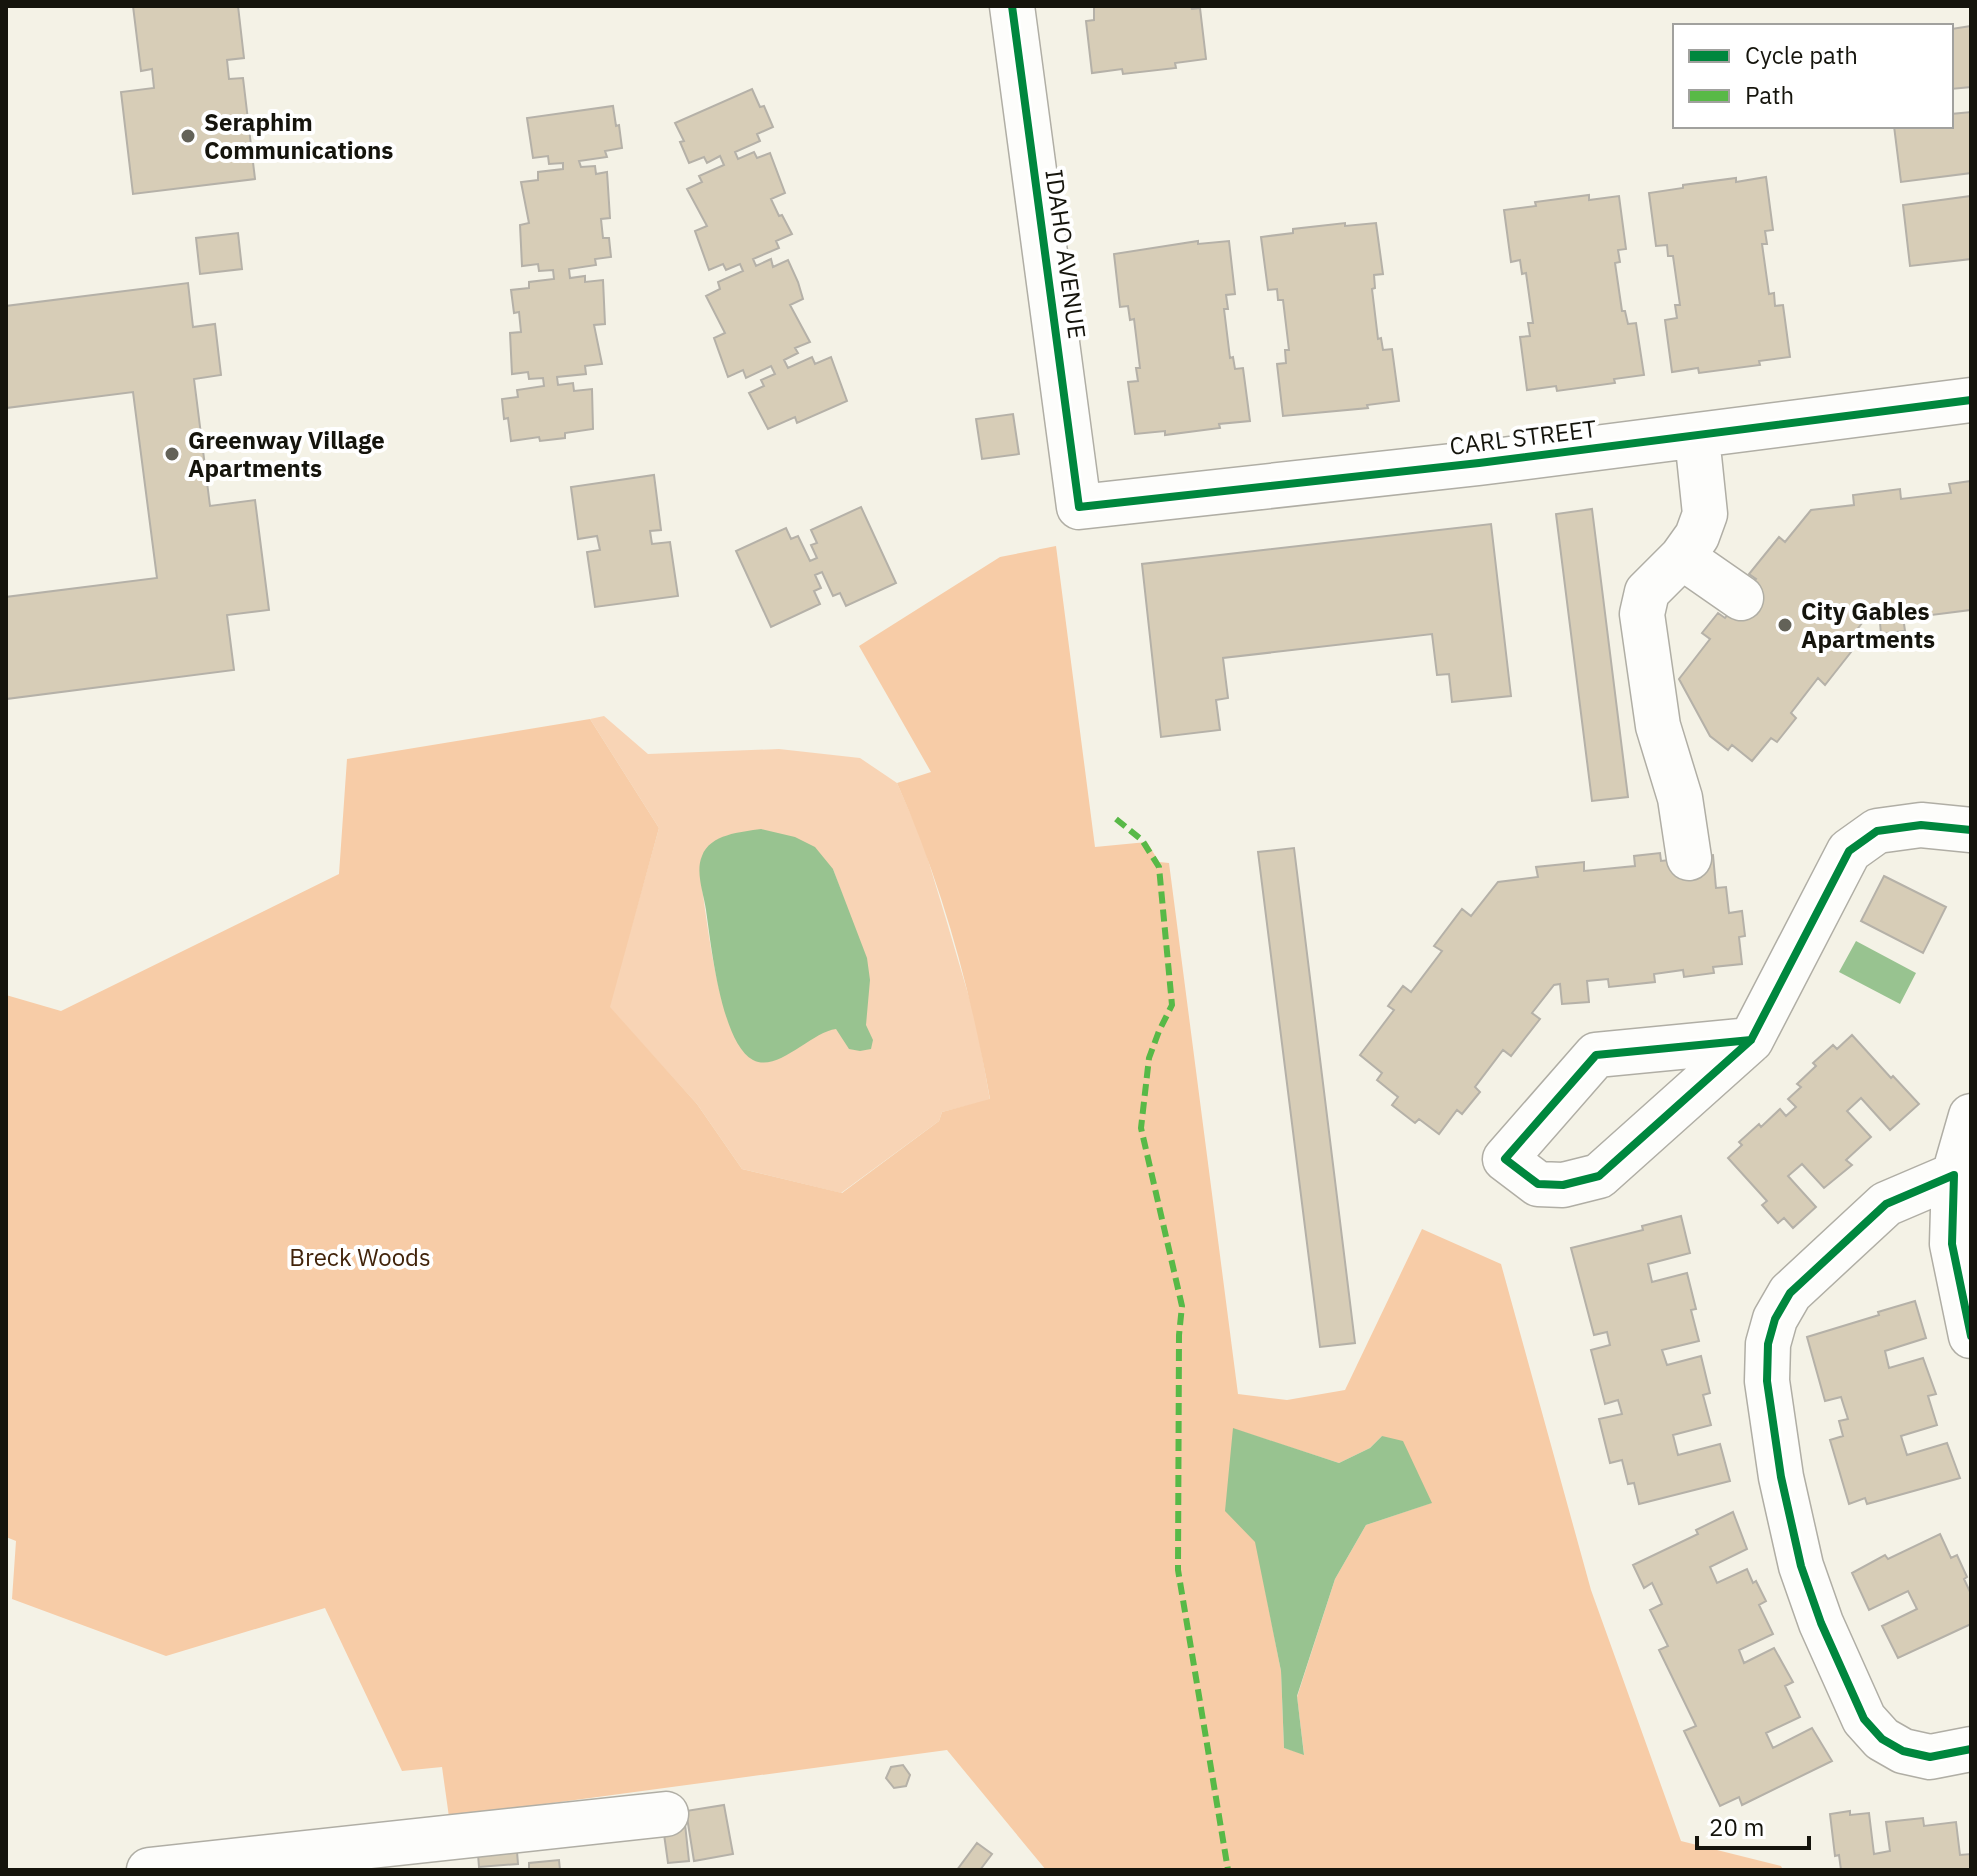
<svg xmlns="http://www.w3.org/2000/svg" width="1977" height="1876" viewBox="0 0 1977 1876" font-family="'IBM Plex Sans',sans-serif">
<rect width="100%" height="100%" fill="#f4f2e6"/>
<path fill="#f8d4b5" fill-rule="evenodd" d="M604 716 648 754 779 749 860 758 897 783 922 840 946 919 976 1021 990 1100 942 1112 939 1121 841 1193 742 1169 697 1104 609 1007 659 828 590 719ZM833 869 846 905 866 1025C850 1027 832 1027 817 1034 800 1043 789 1057 769 1061 719 1071 707 910 700 876Z"/>
<path fill="#f7cca7" fill-rule="evenodd" d="M1056 546 1095 847 1147 842 1159 862 1169 863 1238 1394 1287 1400 1345 1390 1422 1229 1501 1264 1591 1590 1681 1841 1781 1866 1783 1870H1046L947 1750 449 1817 442 1767 402 1771 325 1608 166 1656 12 1599 16 1541 6 1537V995L61 1011 339 874 347 759 590 719 659 828 610 1007 697 1104 742 1169 842 1193 939 1121 942 1112 990 1099C971 991 942 884 897 783L931 772 859 646 1000 557ZM1234 1429 1339 1463 1370 1448 1382 1436 1431 1503 1366 1525 1335 1579 1297 1697 1304 1754 1284 1748 1281 1671Z"/>
<path fill="#98c390" d="M761 829 795 837 815 847 833 869 867 958 870 980 866 1025 873 1040 871 1049 860 1051 849 1049 836 1029C811 1032 778 1073 753 1060 721 1043 711 944 706 910 704 894 695 872 702 856 710 834 741 832 761 829Z
M1856 941 1916 973 1900 1004 1839 972Z
M1233 1428 1339 1463 1370 1448 1382 1436 1403 1441 1432 1503 1366 1525 1335 1579 1297 1696 1304 1755 1284 1748 1281 1671 1255 1542 1225 1511Z"/>
<path fill="#d7cdb7" stroke="#b5b1a8" stroke-width="2" d="M133 6H238L244 58 227 60 229 79 243 78 255 179 133 194 121 92 154 88 152 69 141 71Z
M1191 6 1192 9 1200 8 1206 59 1175 63 1176 68 1123 74 1122 69 1092 73 1086 21 1094 20V7Z
M1971 26V87L1951 89V29Z
M752 89 760 107 764 106 773 127 757 134 760 141 735 152 738 159 754 152 757 158 770 153 785 193 771 199 779 216 782 215 792 234 776 241 779 248 753 259 756 266 771 259 773 267 788 260 798 282 803 299 790 305 810 342 795 348 798 353 784 360 788 368 812 357 815 364 831 357 847 401 797 423 795 417 768 429 749 393 764 386 761 380 775 374 771 366 746 378 743 370 728 377 714 338 725 333 706 296 720 289 718 282 743 271 740 264 726 270 723 264 709 270 695 231 707 226 687 189 702 182 699 176 724 165 720 156 707 163 704 157 689 163 680 142 684 141 675 123Z
M613 106 616 126 619 125 622 148 605 151 607 157 579 161 581 167 595 166 596 174 607 172 610 218 601 219 603 238H609L611 257 595 259 596 265 569 269 570 278 585 276V282L603 280 605 324 594 325 602 364 585 366 586 374 557 377 558 385 573 383 574 391 592 389 593 429 565 433V438L540 441 539 437 511 441 508 418 504 419 502 399 518 397 517 390 544 386 543 378 529 379 528 372 512 374 510 333 521 332 519 312 514 313 511 290 529 288V282L554 279 553 270 539 271 538 264 522 266 520 225 529 223 521 182 538 180V172L563 169V163L549 164 548 156 533 158 527 118Z
M1971 112V173L1901 182 1894 126H1951V114Z
M1766 177 1773 230 1765 231 1767 244H1762L1769 294 1774 293 1775 306 1783 305 1790 357 1759 361 1760 365 1699 373 1698 368 1672 372 1665 320 1677 318 1675 305H1680L1673 256H1668L1667 245 1656 246 1649 193 1683 188V185L1736 178V182Z
M1589 195V200L1619 196 1626 249 1618 250 1620 262 1615 263 1622 311H1625L1628 324 1636 323 1644 375 1614 379 1615 383 1557 391 1556 386 1527 390 1520 337 1530 336 1528 323H1533L1526 273 1522 274 1520 260 1511 262 1504 210 1536 206 1535 202Z
M1971 196V259L1910 266 1903 205Z
M1345 223V226L1376 223 1383 274 1374 275 1375 288 1372 289 1378 339 1381 338 1383 350 1392 349 1399 401 1367 405 1368 408 1283 416 1277 364 1286 363 1285 350H1289L1283 300H1278L1277 289 1268 290 1261 237 1293 233V229Z
M238 233 242 269 200 274 196 238Z
M1198 241V244L1229 241 1235 294 1226 295 1228 309H1224L1230 358 1233 357 1235 369 1243 368 1250 421 1219 424 1220 428 1165 435V431L1135 434 1128 382 1138 381 1136 368H1140L1134 319 1130 320 1128 306 1120 307 1114 254Z
M188 283 193 327 215 324 221 375 194 379 210 506 255 500 269 610 227 615 234 670 6 699V597L157 578 133 392 6 408V306Z
M1013 414 1019 454 982 459 976 419Z
M654 475 661 530 650 531 652 544 670 542 678 596 595 607 587 552 600 550 597 536 578 539 571 487Z
M1971 481 1970 610 1924 616 1923 607 1902 609 1905 631 1881 634 1879 612 1870 613 1848 641 1855 647 1825 685 1818 678 1791 713 1796 718 1777 742 1771 738 1752 761 1732 745 1728 750 1710 736 1679 679 1710 639 1702 633 1718 613 1725 618 1756 579 1749 574 1779 537 1785 542 1811 510 1854 505 1853 495 1900 489 1901 499 1951 493 1949 484Z
M861 507 896 583 846 606 840 593 833 596 822 572 815 575 821 588 814 591 820 604 771 627 736 551 786 528 791 539 798 536 810 561 817 558 811 545 817 543 811 530Z
M1592 509 1628 797 1592 801 1556 514Z
M1491 524 1511 696 1452 702 1449 674 1437 675 1432 634 1223 658 1228 698 1216 700 1220 730 1161 737 1142 564Z
M1294 848 1355 1343 1320 1347 1258 852Z
M1660 853 1661 861 1713 855 1716 888 1726 887 1729 913 1742 911 1745 936 1739 937 1742 964 1713 967 1714 973 1684 977 1683 970 1654 974 1655 982 1609 987 1608 979 1587 981 1589 1002 1562 1004 1560 984 1554 985 1532 1013 1540 1019 1511 1056 1503 1050 1475 1087 1480 1092 1462 1114 1457 1110 1439 1134 1419 1119 1415 1123 1392 1105 1398 1097 1377 1080 1382 1073 1360 1055 1394 1010 1388 1006 1403 986 1411 992 1442 951 1434 946 1462 909 1471 916 1498 882 1538 877 1536 867 1584 862V871L1635 866 1634 856Z
M1884 876 1946 907 1923 953 1861 921Z
M1852 1035 1891 1078 1893 1076 1919 1104 1890 1130 1861 1098 1847 1111 1871 1137 1846 1160 1852 1165 1824 1188 1802 1164 1788 1176 1816 1207 1793 1228 1784 1218 1778 1223 1762 1205 1767 1201 1728 1158 1742 1145 1739 1142 1759 1124 1761 1127 1780 1109 1786 1116 1796 1107 1788 1099 1801 1087 1797 1084 1816 1066 1813 1063 1833 1045 1837 1049Z
M1681 1216 1690 1253 1648 1264 1652 1282 1687 1273 1696 1309 1691 1310 1699 1341 1662 1350 1667 1365 1701 1356 1710 1393 1703 1395 1711 1425 1673 1435 1678 1455 1720 1444 1730 1481 1639 1504 1634 1483 1628 1484 1622 1460 1610 1463 1599 1419 1622 1414 1618 1400 1605 1404 1591 1350 1610 1345 1607 1332 1594 1335 1571 1248 1643 1230 1642 1226Z
M1915 1301 1926 1338 1885 1351 1889 1368 1923 1358 1936 1394 1928 1396 1937 1425 1901 1436 1907 1455 1947 1443 1960 1478 1867 1504 1865 1498 1849 1504 1830 1440 1843 1436 1839 1421 1848 1419 1841 1397 1825 1401 1807 1337 1879 1315 1878 1312Z
M1733 1512 1747 1549 1710 1567 1717 1583 1747 1569 1753 1583 1756 1581 1766 1601 1759 1605 1773 1634 1739 1650 1744 1663 1774 1648 1793 1682 1785 1686 1800 1717 1766 1733 1773 1748 1812 1728 1832 1761 1742 1805 1739 1797 1720 1806 1684 1731 1696 1726 1659 1650 1668 1646 1650 1610 1662 1604 1652 1583 1644 1588 1633 1565 1698 1534 1696 1530Z
M1940 1534 1951 1558 1957 1555 1967 1577 1964 1579 1971 1594V1624L1898 1658 1882 1626 1917 1609 1908 1591 1869 1610 1852 1573 1885 1555 1888 1559Z
M903 1765 910 1775 906 1786 894 1788 886 1778 891 1767Z
M724 1805 733 1854 694 1861 686 1811Z
M1850 1811V1815L1869 1813 1874 1854 1890 1851 1886 1822 1923 1818 1924 1826 1956 1822 1960 1855 1971 1854V1870H1841L1839 1855 1835 1856 1830 1814Z
M685 1824 689 1861 668 1863 663 1827Z
M516 1839 518 1864 479 1867 477 1842Z
M977 1843 992 1854 980 1870H957Z
M559 1860 560 1870H529V1863Z"/>
<g fill="none" stroke-linecap="round" stroke-linejoin="round">
<g stroke="#b0aea5" stroke-width="47">
<path id="minor" d="M1012 6 1079 507 1479 463 1971 400
M1682 557 1741 598
M1689 858 1680 798 1658 726 1642 614 1647 592 1682 557 1697 536 1705 514 1697 437
M1751 1040 1596 1055 1505 1159 1538 1184 1563 1185 1599 1176 1751 1040 1849 851 1877 831 1921 825 1971 830
M1954 1175 1971 1116
M1971 1336 1952 1244 1954 1175 1886 1204 1790 1293 1775 1319 1768 1344 1767 1381 1781 1477 1801 1566 1821 1623 1864 1719 1882 1739 1903 1751 1930 1757 1971 1749
M149 1870 666 1814"/>
</g>
<use href="#minor" stroke="#fdfdfb" stroke-width="44"/>
<path stroke="#58b947" stroke-width="6" stroke-dasharray="12 6" stroke-linecap="butt" d="M1116 819 1142 840 1159 867 1172 1005 1159 1031 1149 1058 1141 1128 1182 1306 1179 1335 1178 1570 1228 1870"/>
<g stroke="#fff" stroke-width="13">
<path id="cycleway" d="M1012 6 1079 507 1479 463 1971 400
M1751 1040 1596 1055 1505 1159 1538 1184 1563 1185 1599 1176 1751 1040 1849 851 1877 831 1921 825 1971 830
M1971 1336 1952 1244 1954 1175 1886 1204 1790 1293 1775 1319 1768 1344 1767 1381 1781 1477 1801 1566 1821 1623 1864 1719 1882 1739 1903 1751 1930 1757 1971 1749"/>
</g>
<use href="#cycleway" stroke="#00873e" stroke-width="8"/>
</g>
<g fill="#636258" stroke="#fff" stroke-width="3">
<circle cx="188" cy="136" r="8"/>
<circle cx="172" cy="454" r="8"/>
<circle cx="1785" cy="625" r="8"/>
</g>
<g text-anchor="middle" dominant-baseline="central" stroke-width="8" stroke-linejoin="round" paint-order="stroke">
<g font-size="24" font-weight="bold" fill="#15140c" stroke="#fff" text-anchor="start">
<text x="204" y="122">Seraphim<tspan x="204" dy="28">Communications</tspan></text>
<text x="188" y="440">Greenway Village<tspan x="188" dy="28">Apartments</tspan></text>
<text x="1801" y="611">City Gables<tspan x="1801" dy="28">Apartments</tspan></text>
</g>
<g font-size="24" fill="#15140c" stroke="#fff">
<text transform="translate(1066 254) rotate(82)">IDAHO AVENUE</text>
<text transform="translate(1523 437) rotate(-7)">CARL STREET</text>
</g>
<g font-size="24" fill="#41230a" stroke="#fff">
<text x="360" y="1257">Breck Woods</text>
</g>
</g>
<rect width="1977" height="1876" fill="none" stroke="#15140c" stroke-width="16"/>
<rect x="1673" y="24" width="280" height="104" fill="#ffffff" stroke="#a1a19e" stroke-width="2"/>
<rect x="1689" y="50" width="40" height="12" fill="#00873e" stroke="#a1a19e" stroke-width="2"/>
<text x="1745" y="64" font-size="24" fill="#15140c">Cycle path</text>
<rect x="1689" y="90" width="40" height="12" fill="#58b947" stroke="#a1a19e" stroke-width="2"/>
<text x="1745" y="104" font-size="24" fill="#15140c">Path</text>
<path d="M1697 1836v12h112v-12" fill="none" stroke="#15140c" stroke-width="4"/>
<text x="1709" y="1836" font-size="24" fill="#15140c" stroke="#ffffff" stroke-width="6" paint-order="stroke">20 m</text>
</svg>
